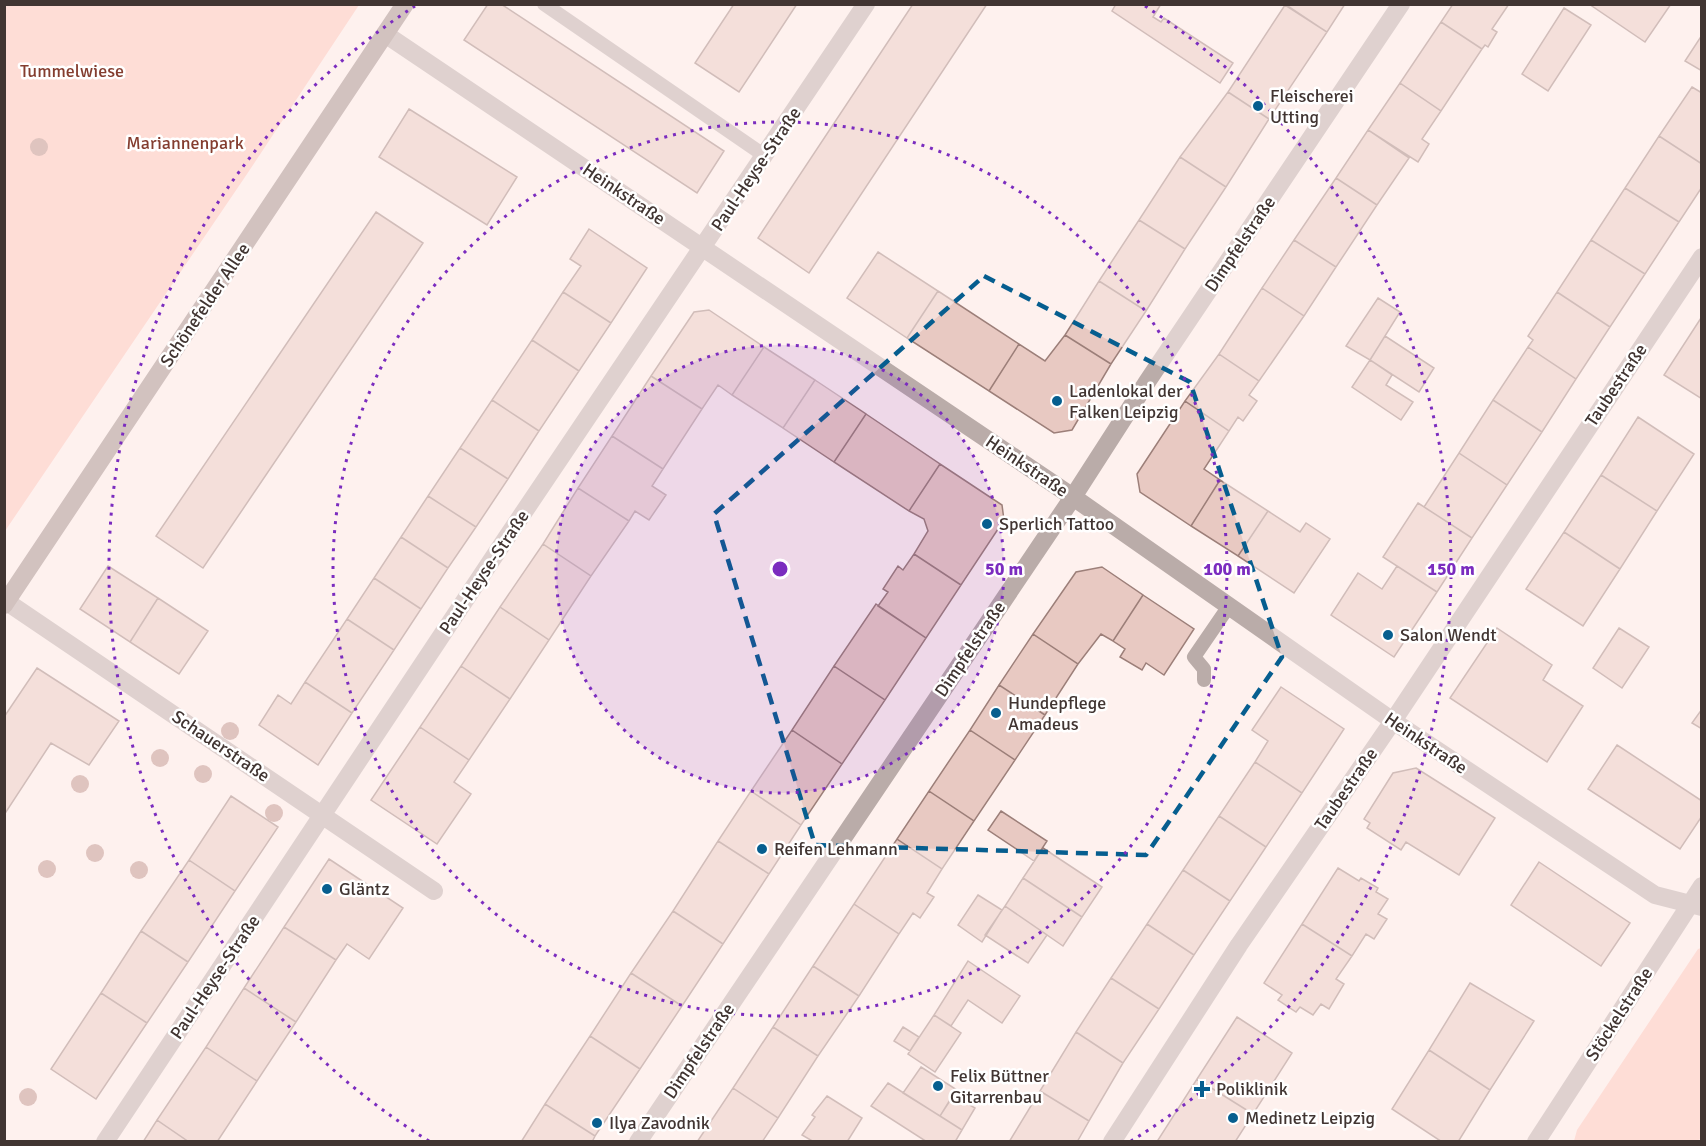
<svg xmlns="http://www.w3.org/2000/svg" width="1706" height="1146" viewBox="0 0 1706 1146" font-family="Signika,sans-serif">
<rect width="100%" height="100%" fill="#fef1ee"/>
<path fill="#ffc5b8" d="M5 4 359 5 247 174 5 531Z
M1701 948V1139L1693 1142 1574 1141 1577 1130 1698 949Z"/>
<path fill="#e8c9c2" stroke="#9c7f79" stroke-width="1.5" d="M488 4H501L724 151 697 193 464 40Z
M734 4H797L739 92 695 63Z
M913 4H987L809 273 758 238Z
M1116 4H1161L1153 17 1161 22 1164 18 1233 63 1220 83 1112 11Z
M1285 4H1345L1327 32Z
M1453 4H1509L1492 29 1497 32 1488 47 1485 45 1482 49 1441 22Z
M1589 4H1671L1645 42Z
M1285 5 1327 32 1269 119 1228 92Z
M1564 8 1591 25 1548 91 1522 74Z
M1441 22 1482 49 1441 111 1400 83Z
M1702 35V71L1685 61Z
M1400 83 1441 111 1422 139 1429 144 1418 162 1368 130Z
M1692 87 1702 93V164L1659 136Z
M1228 92 1269 119 1226 187 1180 157Z
M409 109 517 177 487 225 379 157Z
M1368 130 1409 158 1377 205 1336 178Z
M1659 136 1702 164V187L1679 222 1625 188Z
M1180 157 1226 187 1185 249 1139 220Z
M1336 178 1377 205 1336 267 1294 240Z
M1625 188 1679 222 1645 274 1591 240Z
M376 212 423 243 203 568 156 536Z
M1139 220 1185 249 1146 311 1099 281Z
M589 229 647 268 611 323 563 292 581 266 570 259Z
M1294 240 1336 267 1304 316 1262 288Z
M1591 240 1645 274 1610 327 1557 292Z
M878 252 938 291 907 338 847 298Z
M1099 281 1146 311 1111 364 1065 335Z
M1262 288 1304 316 1259 381 1219 354Z
M938 291 1019 344 989 391 907 338Z
M563 292 611 323 579 371 532 340Z
M1557 292 1610 327 1576 379 1528 347 1533 340 1528 336Z
M1378 298 1400 312 1370 360 1346 346Z
M709 310 764 347 732 395 718 385 702 409 651 376 694 312Z
M1701 318 1702 319V399L1664 375Z
M1065 335 1111 364 1072 430 1054 433 989 391 1019 344 1045 361Z
M1385 336 1434 368 1419 392 1370 360Z
M532 340 579 371 539 431 492 400Z
M764 347 815 380 783 428 732 395Z
M1528 347 1576 379 1542 432 1493 400Z
M1219 354 1259 381 1249 395 1257 401 1243 421 1238 417 1229 431 1185 401Z
M1370 360 1392 375 1386 385 1413 402 1401 420 1352 387Z
M651 376 702 409 663 469 612 436Z
M815 380 866 414 834 462 783 428Z
M492 400 539 431 508 479 460 448Z
M1493 400 1542 432 1507 485 1459 453Z
M1185 401 1229 431 1204 469 1220 480 1191 526 1140 492 1137 474Z
M866 414 940 464 909 511 834 462Z
M1638 417 1694 454 1657 511 1601 475Z
M612 436 663 469 652 486 666 495 649 520 635 511 629 521 578 488Z
M460 448 508 479 476 527 428 496Z
M1459 453 1507 485 1472 538 1424 507Z
M940 464 1002 505 1004 520 961 585 914 554 928 531 924 519 909 511Z
M1601 475 1657 511 1620 569 1564 532Z
M1220 480 1268 511 1238 556 1191 526Z
M578 488 629 521 591 576 543 544Z
M428 496 476 527 448 568 401 537Z
M1418 503 1472 538 1437 592 1383 557Z
M1268 511 1300 532 1306 523 1330 539 1294 593 1238 556Z
M1564 532 1620 569 1583 626 1526 589Z
M401 537 448 568 421 609 374 578Z
M543 544 591 576 549 640 500 607Z
M914 554 961 585 926 638 878 606 888 592 883 589 898 566 903 570Z
M108 566 158 598 130 642 80 609Z
M1397 566 1437 592 1394 657 1331 615 1358 573 1382 589Z
M1102 567 1143 595 1113 641 1101 634 1078 664 1033 634 1076 572Z
M374 578 421 609 394 650 347 619Z
M1143 595 1194 629 1164 675 1146 663 1142 670 1120 657 1125 649 1113 641Z
M158 598 208 631 179 674 130 642Z
M876 604 926 638 885 700 834 666Z
M500 607 549 640 510 699 461 666Z
M347 619 394 650 352 713 305 682Z
M1497 628 1552 665 1543 680 1583 706 1547 762 1450 698Z
M1619 628 1649 647 1622 688 1593 668Z
M1033 634 1078 664 1045 715 999 685Z
M461 666 510 699 469 760 420 727Z
M834 666 885 700 842 764 792 730Z
M37 668 119 721 89 765 51 743 4 815V717Z
M305 682 352 713 318 765 259 725 278 695 291 704Z
M999 685 1045 715 1015 760 970 730Z
M1281 687 1344 729 1302 793 1255 762 1268 741 1252 730Z
M1702 709V729L1692 723Z
M420 727 469 760 454 782 471 794 437 844 371 800Z
M792 730 842 764 801 825 751 791Z
M970 730 1015 760 974 821 929 791Z
M1617 745 1702 801V816L1680 849 1588 789Z
M1255 762 1302 793 1266 847 1219 816Z
M1416 768 1495 818 1459 875 1406 842 1401 850 1367 828 1370 823 1364 819 1393 773Z
M751 791 801 825 769 874 718 841Z
M929 791 974 821 942 869 897 839Z
M231 796 278 827 235 891 189 860Z
M1001 811 1047 841 1034 861 988 830Z
M1219 816 1266 847 1230 901 1183 870Z
M897 839 942 869 927 893 934 897 920 918 913 913 899 934 854 904Z
M718 841 769 874 723 944 673 911Z
M1043 848 1102 887 1082 917 1023 878Z
M329 859 403 908 369 959 347 944 336 960 284 927Z
M189 860 235 891 188 962 141 931Z
M1539 862 1630 923 1601 966 1511 905Z
M1338 868 1359 881 1361 878 1378 888 1376 892 1388 899 1378 914 1387 919 1374 939 1366 934 1352 956 1302 924Z
M1183 870 1230 901 1194 955 1147 924Z
M1023 878 1082 917 1063 946 1005 906Z
M978 895 1002 910 982 942 958 925Z
M854 904 899 934 859 996 813 966Z
M1005 906 1047 935 1028 963 985 935Z
M673 911 723 944 682 1006 631 973Z
M1147 924 1194 955 1159 1009 1111 978Z
M1302 924 1352 956 1336 979 1344 984 1329 1009 1321 1004 1313 1015 1300 1007 1296 1012 1278 1000 1282 995 1264 983Z
M284 927 336 960 296 1022 244 988Z
M141 931 188 962 147 1023 101 993Z
M968 961 1020 996 1002 1023 968 1000 951 1026 934 1015Z
M813 966 859 996 818 1056 773 1027Z
M631 973 682 1006 640 1069 590 1036Z
M1111 978 1159 1009 1123 1063 1076 1032Z
M1470 983 1534 1021 1490 1090 1429 1050Z
M244 988 296 1022 257 1081 206 1047Z
M101 993 147 1023 96 1099 51 1069Z
M934 1015 961 1033 935 1072 908 1054Z
M1237 1017 1292 1053 1253 1114 1197 1079Z
M773 1027 818 1056 778 1118 733 1088Z
M903 1027 919 1037 910 1051 894 1041Z
M1076 1032 1123 1063 1089 1121 1040 1091Z
M590 1036 640 1069 595 1136 545 1104Z
M206 1047 257 1081 217 1142H189L157 1120Z
M1429 1050 1490 1090 1458 1142H1442L1392 1109Z
M921 1067 957 1090 940 1116 903 1093Z
M1197 1079 1253 1114 1235 1142H1161L1158 1140Z
M888 1083 962 1130 955 1142H927L871 1106Z
M733 1088 778 1118 762 1142H697Z
M1040 1091 1089 1121 1077 1142H1009Z
M953 1095 975 1108 962 1130 940 1116Z
M827 1096 862 1118 847 1142H814L802 1135 815 1117 812 1115Z
M545 1104 595 1136 592 1142H521Z
M157 1120 189 1142H143Z"/>
<g fill="none" stroke-linecap="round" stroke-linejoin="round">
<path stroke="#baaca9" stroke-width="14" d="M544 4 765 156
M1204 680V669L1194 657 1229 606"/>
<path stroke="#baaca9" stroke-width="18" d="M385 34 1073 497 1393 721 1655 895 1702 907
M7 602 434 891
M105 1142 507 537 866 4
M638 1142 1073 497 1147 382 1401 4
M1112 1142 1239 945 1393 721 1702 257
M1536 1142 1702 886"/>
<path stroke="#9d8985" stroke-width="18" d="M4 605 405 4"/>
</g>
<g fill="#bb8e85">
<circle cx="39" cy="147" r="9"/>
<circle cx="230" cy="731" r="9"/>
<circle cx="160" cy="758" r="9"/>
<circle cx="203" cy="774" r="9"/>
<circle cx="80" cy="784" r="9"/>
<circle cx="274" cy="813" r="9"/>
<circle cx="95" cy="853" r="9"/>
<circle cx="47" cy="869" r="9"/>
<circle cx="139" cy="870" r="9"/>
<circle cx="28" cy="1097" r="9"/>
</g>
<path d="M0 0H1706V1146H0ZM984 276 1190 382 1282 657 1146 855 815 845 714 514Z" fill="#fef1ee" fill-opacity=".55" fill-rule="evenodd"/>
<path fill="none" stroke="#065e8f" stroke-width="4.5" stroke-dasharray="12 8" stroke-linejoin="round" d="M984 276 1190 382 1282 657 1146 855 815 845 714 514Z"/>
<circle cx="780" cy="569" r="224" fill="#7b2cbf" fill-opacity=".12"/>
<g fill="none" stroke="#7b2cbf" stroke-width="3" stroke-dasharray="3 6">
<circle cx="780" cy="569" r="224"/>
<circle cx="780" cy="569" r="447"/>
<path d="M429 1141A671 671 0 0 1 415 6M1145 6A671 671 0 0 1 1131 1141"/>
</g>
<g fill="#065e8f" stroke="#fff" stroke-width="2">
<circle cx="1258" cy="106" r="6"/>
<circle cx="1057" cy="401" r="6"/>
<circle cx="987" cy="524" r="6"/>
<circle cx="1388" cy="635" r="6"/>
<circle cx="996" cy="713" r="6"/>
<circle cx="762" cy="849" r="6"/>
<circle cx="327" cy="889" r="6"/>
<circle cx="938" cy="1086" r="6"/>
<path d="M1199 1080h6v6h6v6h-6v6h-6v-6h-6v-6h6z"/>
<circle cx="1233" cy="1118" r="6"/>
<circle cx="597" cy="1123" r="6"/>
</g>
<g text-anchor="middle" dominant-baseline="central" stroke-width="5" stroke-linejoin="round" paint-order="stroke">
<g font-size="18" fill="#843d2f" stroke="#fff">
<text x="72" y="71">Tummelwiese</text>
<text x="185" y="143">Mariannenpark</text>
</g>
<g font-size="18" fill="#413532" stroke="#fff" text-anchor="start">
<text x="1270" y="96">Fleischerei<tspan x="1270" dy="21">Utting</tspan></text>
<text x="1069" y="391">Ladenlokal der<tspan x="1069" dy="21">Falken Leipzig</tspan></text>
<text x="999" y="524">Sperlich Tattoo</text>
<text x="1400" y="635">Salon Wendt</text>
<text x="1008" y="703">Hundepflege<tspan x="1008" dy="21">Amadeus</tspan></text>
<text x="774" y="849">Reifen Lehmann</text>
<text x="339" y="889">Gläntz</text>
<text x="950" y="1076">Felix Büttner<tspan x="950" dy="21">Gitarrenbau</tspan></text>
<text x="1216" y="1089">Poliklinik</text>
<text x="1245" y="1118">Medinetz Leipzig</text>
<text x="609" y="1123">Ilya Zavodnik</text>
</g>
<g font-size="18" fill="#413532" stroke="#fff">
<text transform="translate(756 169) rotate(-56)">Paul-Heyse-Straße</text>
<text transform="translate(624 194) rotate(34)">Heinkstraße</text>
<text transform="translate(1240 244) rotate(-56)">Dimpfelstraße</text>
<text transform="translate(205 305) rotate(-56)">Schönefelder Allee</text>
<text transform="translate(1616 385) rotate(-56)">Taubestraße</text>
<text transform="translate(1027 466) rotate(34)">Heinkstraße</text>
<text transform="translate(484 572) rotate(-56)">Paul-Heyse-Straße</text>
<text transform="translate(970 649) rotate(-56)">Dimpfelstraße</text>
<text transform="translate(1426 743) rotate(34)">Heinkstraße</text>
<text transform="translate(221 746) rotate(34)">Schauerstraße</text>
<text transform="translate(1346 789) rotate(-55)">Taubestraße</text>
<text transform="translate(215 977) rotate(-56)">Paul-Heyse-Straße</text>
<text transform="translate(1619 1014) rotate(-57)">Stöckelstraße</text>
<text transform="translate(699 1051) rotate(-56)">Dimpfelstraße</text>
</g>
</g>
<circle cx="780" cy="569" r="9" fill="#7b2cbf" stroke="#fff" stroke-width="3"/>
<g font-size="18" text-anchor="middle" font-weight="bold" fill="#7b2cbf" stroke="#fff" stroke-width="5" stroke-linejoin="round" paint-order="stroke">
<text x="1004" y="575">50 m</text>
<text x="1227" y="575">100 m</text>
<text x="1451" y="575">150 m</text>
</g>
<rect width="1706" height="1146" fill="none" stroke="#413532" stroke-width="12"/>
</svg>
